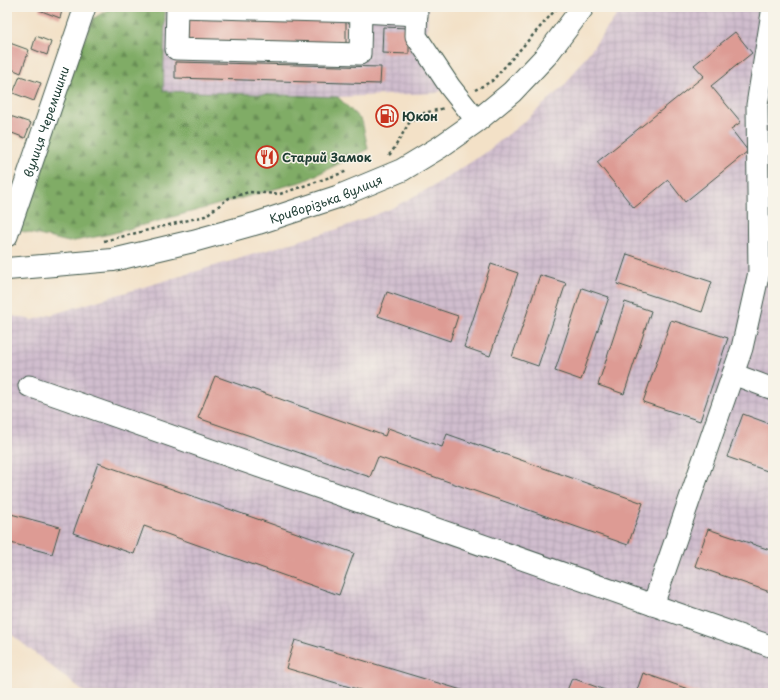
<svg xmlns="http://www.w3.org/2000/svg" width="780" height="700" viewBox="0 0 780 700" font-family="'Playpen Sans',sans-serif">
<defs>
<pattern id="industrial-grid" width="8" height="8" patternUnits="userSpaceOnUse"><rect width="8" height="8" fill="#d0bdce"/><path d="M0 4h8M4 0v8" fill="none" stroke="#b2a3b2"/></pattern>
<pattern id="forest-firs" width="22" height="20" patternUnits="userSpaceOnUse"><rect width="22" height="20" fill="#80ac66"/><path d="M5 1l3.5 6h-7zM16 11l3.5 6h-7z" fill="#688d55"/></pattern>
</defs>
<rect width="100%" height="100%" fill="#f7f3e8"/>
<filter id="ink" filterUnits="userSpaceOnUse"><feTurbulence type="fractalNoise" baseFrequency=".025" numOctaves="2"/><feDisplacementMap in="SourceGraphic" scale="8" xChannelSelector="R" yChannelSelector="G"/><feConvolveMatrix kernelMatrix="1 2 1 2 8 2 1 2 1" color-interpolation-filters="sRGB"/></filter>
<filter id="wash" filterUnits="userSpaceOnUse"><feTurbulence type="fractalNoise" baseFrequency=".012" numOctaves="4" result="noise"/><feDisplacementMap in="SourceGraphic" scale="16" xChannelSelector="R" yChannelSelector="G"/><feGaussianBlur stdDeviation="0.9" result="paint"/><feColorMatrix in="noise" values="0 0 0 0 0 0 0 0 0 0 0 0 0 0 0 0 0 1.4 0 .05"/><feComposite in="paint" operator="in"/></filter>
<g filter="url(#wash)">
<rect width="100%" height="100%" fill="#f3e1c7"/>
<path fill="url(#industrial-grid)" d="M166 7H428L427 36 459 83 436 93 338 97 163 91Z
M623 7H773V693H87L81 690 11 634 7 632V315L33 320 338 229 390 209 437 184 485 153 525 121 564 86Z"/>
<path fill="url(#forest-firs)" stroke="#50744d" d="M112 7H156L165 11 163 91 338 97 362 121 368 149 304 181 110 234 69 242 17 230 84 40 94 18Z"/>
<g id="blocks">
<path fill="#dd9b94" d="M40 7H63L60 18 39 10Z
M184 17 346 21V48L184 44Z
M383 27 409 28V54L382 53Z
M735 32 752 53 711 86 741 122 731 129 748 151 685 202 668 180 634 208 597 162 704 76 694 65Z
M36 36 51 42 47 55 32 49Z
M7 42 29 50 21 73 7 67Z
M175 62 381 67 380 84 175 78Z
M20 76 41 83 34 101 13 93Z
M7 115 31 123 25 138 12 133 9 141 7 140Z
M627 254 712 282 702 312 617 284Z
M491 264 518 273 490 356 464 347Z
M540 275 566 283 538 366 512 357Z
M582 288 609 297 581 380 555 371Z
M387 292 458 316 450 341 378 316Z
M625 302 651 311 624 394 598 385Z
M671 320 728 338 700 421 643 402Z
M215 376 385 436 388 428 442 447 447 434 643 503 628 545 378 457 370 477 198 418Z
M743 414 773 425V473L727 457Z
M98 463 354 553 339 595 144 526 134 554 73 533Z
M7 513 60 527 52 554 7 542Z
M708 529 773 551V593L695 566Z
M295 640 465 691 464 693H370L286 668Z
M643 673 699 693H636Z
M572 678 613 693H566Z"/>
</g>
</g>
<g filter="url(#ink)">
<use href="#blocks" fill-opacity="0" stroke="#3f564a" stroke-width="1"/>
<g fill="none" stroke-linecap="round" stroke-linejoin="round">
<g stroke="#3f564a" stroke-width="23">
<g id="minor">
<path d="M177 7 176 49 360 54 361 12"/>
<path d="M177 7 361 12 417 15"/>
<path d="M417 7 416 36 450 87 477 121"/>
<path id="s1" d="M7 236 85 7"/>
<path d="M733 374 773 389"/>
<path d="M29 386 773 647"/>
<path d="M653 605 742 348 759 272 757 105 772 13"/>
</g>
</g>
<g stroke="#3f564a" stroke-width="24">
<g id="major">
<path id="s2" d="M7 269 113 260 193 241 258 223 337 197 402 170 440 147 477 121 512 92 546 56 583 7"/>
</g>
</g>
<path stroke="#3f564a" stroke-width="2.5" stroke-dasharray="3 3" stroke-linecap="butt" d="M475 90 492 81 558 7
M389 155 392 152 409 123 424 113 445 108
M104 241 205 216 229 198 249 192 280 194 348 171"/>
<use href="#minor" stroke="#fff" stroke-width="21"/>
<use href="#major" stroke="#fff" stroke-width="22"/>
</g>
</g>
<defs>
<g id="fuel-ring" transform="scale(1.15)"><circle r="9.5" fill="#f7f3e8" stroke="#c8321e" stroke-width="1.5"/><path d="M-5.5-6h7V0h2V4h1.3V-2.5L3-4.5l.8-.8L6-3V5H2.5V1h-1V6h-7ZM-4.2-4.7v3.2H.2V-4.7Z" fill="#c8321e"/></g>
<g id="restaurant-ring" transform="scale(1.15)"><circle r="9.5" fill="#f7f3e8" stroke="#c8321e" stroke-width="1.5"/><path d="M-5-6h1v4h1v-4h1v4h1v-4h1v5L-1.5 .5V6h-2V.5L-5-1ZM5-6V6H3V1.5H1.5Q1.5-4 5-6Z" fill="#c8321e"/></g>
</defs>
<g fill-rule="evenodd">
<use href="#fuel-ring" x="387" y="116"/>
<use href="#restaurant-ring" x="267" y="157"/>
</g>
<g text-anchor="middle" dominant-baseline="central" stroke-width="3" stroke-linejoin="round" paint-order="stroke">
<g font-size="12" font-weight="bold" fill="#1f3d34" stroke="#f7f3e8" text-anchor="start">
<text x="402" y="116">Юкон</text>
<text x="282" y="157">Старий Замок</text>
</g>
<g font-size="12" fill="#1f3d34" stroke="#f7f3e8">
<text stroke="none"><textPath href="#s1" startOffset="121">вулиця Черемшини</textPath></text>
<text stroke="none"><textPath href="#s2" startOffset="328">Криворізька вулиця</textPath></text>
</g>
</g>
<rect width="780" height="700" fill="none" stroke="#f7f3e8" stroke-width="24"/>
</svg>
